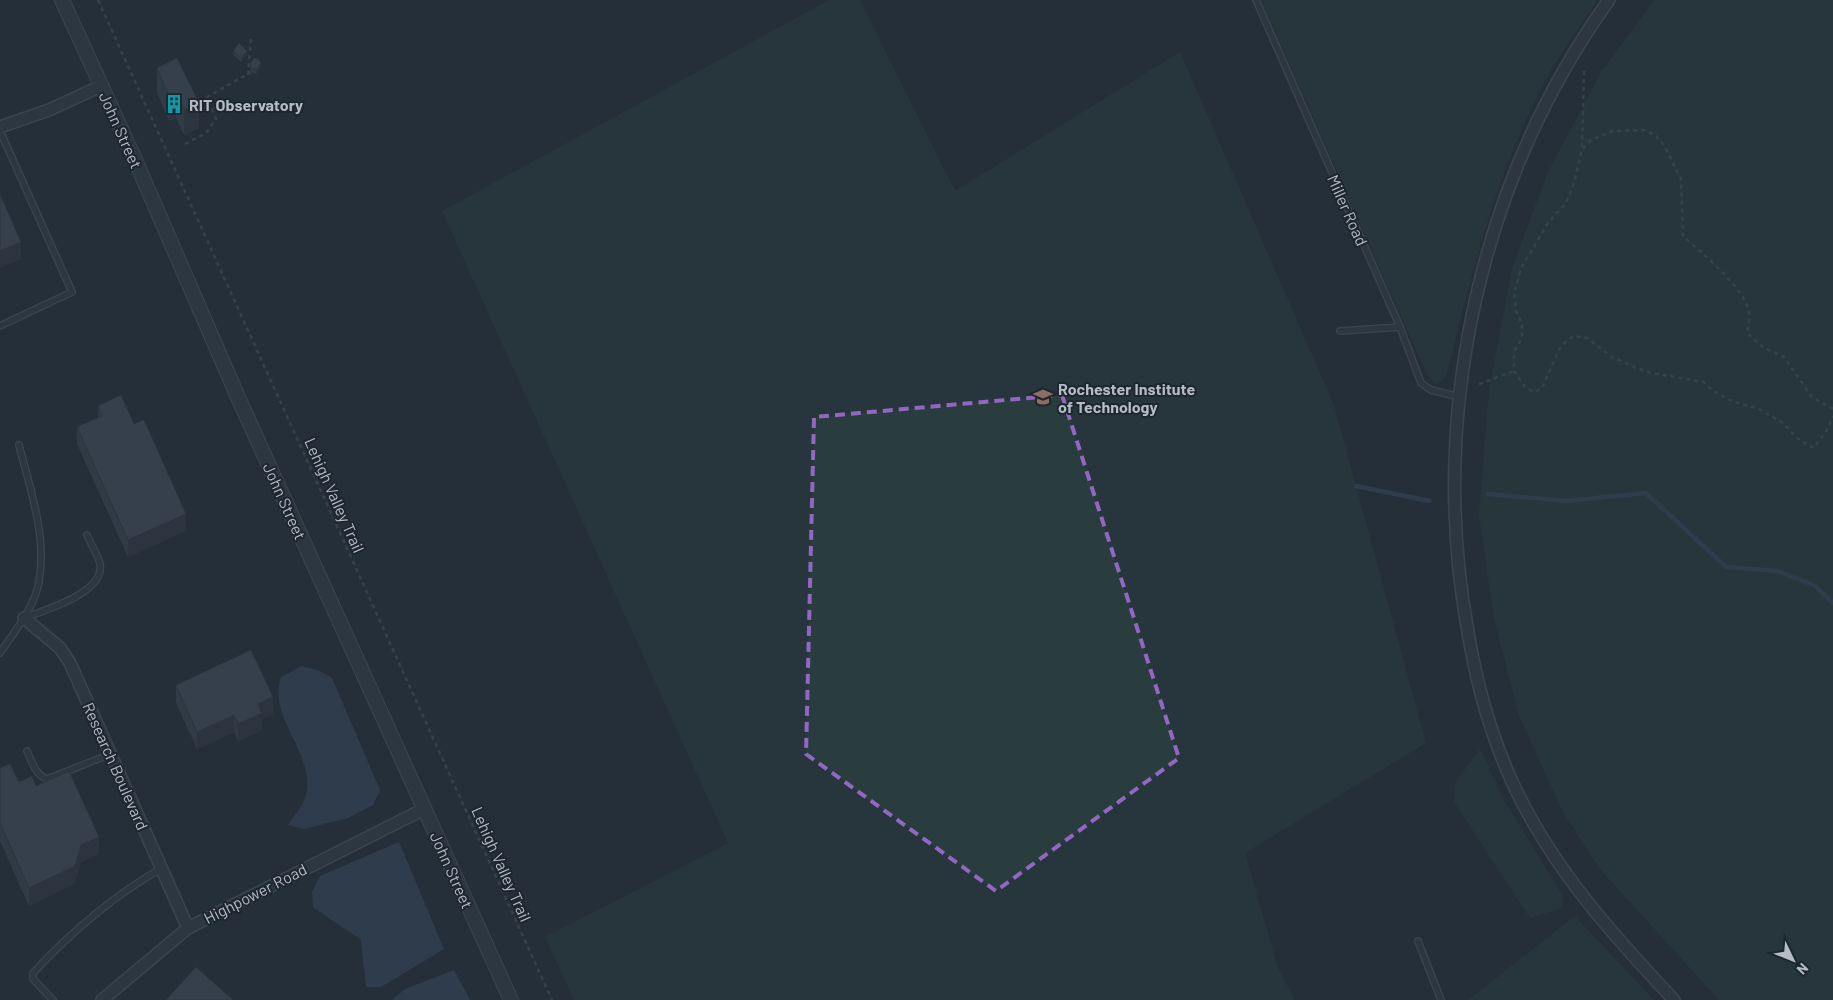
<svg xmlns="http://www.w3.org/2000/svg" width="1833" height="1000" viewBox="0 0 1833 1000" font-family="Barlow,sans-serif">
<rect width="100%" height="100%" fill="#252f3b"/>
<path fill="#2a3d3e" d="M829 0H860L955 191 1180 52 1334 405 1426 743 1245 853 1278 968 1295 1000H574L545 937 728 843 442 211Z
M1261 0H1598C1580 26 1561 52 1546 79 1496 173 1472 272 1447 374L1442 381 1435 384 1427 375Z
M1654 0H1833V1000H1719L1599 868 1563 812 1519 716 1494 619 1479 515 1489 390 1512 268 1548 172 1600 74Z
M1480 749 1503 798 1563 896 1562 908 1530 918 1454 802 1456 781Z
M1575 916 1654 1000H1468Z"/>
<path fill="#3d4c62" d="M302 666 320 671 332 678 380 790 373 805 348 818 304 829 288 825C293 817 302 807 305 798 318 755 267 719 281 677Z
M399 842 444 949 381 987H366L361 940 313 907 312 892 320 876Z
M454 970 470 1000H392L405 989Z"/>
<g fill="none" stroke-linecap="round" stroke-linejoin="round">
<path stroke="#3d4c62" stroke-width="4.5" d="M1356 486 1429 501
M1488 494 1566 501 1646 493 1726 567 1778 571 1815 586 1833 603"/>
<g stroke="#575f69" stroke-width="8">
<path id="service" d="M1256 0 1400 327 1421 383 1431 390 1459 397
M0 131 72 292 0 326
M1340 331 1400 327
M24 618C45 610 105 593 100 564 98 555 91 544 87 535
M0 653C15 631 34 608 39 582 47 536 30 488 19 445
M27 751C32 761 35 775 47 779L111 754
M1418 941 1441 1000
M53 1000 33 979V973C71 932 113 896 162 868"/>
</g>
<g stroke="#575f69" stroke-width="14">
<path id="minor" d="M1609 0C1480 180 1428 414 1468 632 1477 687 1492 740 1516 790 1555 871 1613 935 1674 1000
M0 127 49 110 101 86
M24 618 60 648 70 663 188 928
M102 1000 188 928 424 809"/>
</g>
<g stroke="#575f69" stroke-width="16">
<path id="tertiary" d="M62 0 133 155 237 395 511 1000"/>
</g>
<path stroke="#495a5d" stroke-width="2.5" stroke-dasharray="4 4" stroke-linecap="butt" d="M98 0 552 1000
M248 75 251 38
M185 144 206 133 216 119 207 97 251 72
M1582 147 1584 71
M1479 384 1514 371
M1833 409 1812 397 1784 357 1764 348 1747 333C1748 327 1750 320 1749 313 1748 291 1700 251 1683 236L1681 179 1664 145 1656 136 1645 130 1613 131 1591 140 1582 149 1574 183 1566 203 1548 223 1521 268 1514 293 1516 311 1522 324V338L1514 352V371L1525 387 1534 392 1542 388 1559 350 1567 340 1574 336 1587 338 1612 357 1634 367 1651 373 1704 382 1713 391 1734 402 1757 408 1783 423 1797 438 1814 448 1827 430 1833 416"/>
<use href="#service" stroke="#39414b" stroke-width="5.5"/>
<use href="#minor" stroke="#39414b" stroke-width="11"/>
<use href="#tertiary" stroke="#39414b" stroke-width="14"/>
</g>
<path fill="#414a55" d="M233 51 247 55 241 62 233 55Z
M177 58 199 128 184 135 176 118 169 121 157 93V68Z
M250 64 261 68 256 74 251 72 250 69Z
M98 406 134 424 186 531 128 557 77 444V427L98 418Z
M176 685 273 714 262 719V730L238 741 234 732 197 749 176 703Z
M0 768 19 782 36 786 99 854 81 862 75 883 29 906 0 841Z"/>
<path fill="#353c45" d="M247 51V55L241 62V58Z
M261 63V68L256 74V70Z
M176 93V118L169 121V96Z
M199 103V128L184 135V110Z
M21 242V259L0 268V251Z
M186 514V531L128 557V540Z
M273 697V714L262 719V730L238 741V724L258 704Z
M234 715V732L197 749V732Z
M99 837V854L81 862 75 883 29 906V888L81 845Z"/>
<path fill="#4c5663" stroke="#353c45" d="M239 43 247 51 241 58 233 51Z
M177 58 199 103 184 110 176 93 169 96 157 68Z
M254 58 258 59 261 63 256 70 251 68 250 64Z
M0 194 21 242 0 251Z
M121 395 134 424 144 420 186 514 128 540 77 427 102 416 98 406Z
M251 650 273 697 258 704 262 713 238 724 234 715 197 732 176 685Z
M10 764 19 782 32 776 36 786 69 771 99 837 81 845 75 866 29 888 0 823V768Z
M196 967 233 1000H166Z"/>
<path d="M0 0H1833V1000H0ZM1062 395 1179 758 996 891 806 754 814 417Z" fill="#252f3b" fill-opacity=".55" fill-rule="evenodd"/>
<path fill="none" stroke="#9266c2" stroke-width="4" stroke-dasharray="10 6" stroke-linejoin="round" d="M1062 395 1179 758 996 891 806 754 814 417Z"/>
<defs>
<g id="building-bare" transform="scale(1.5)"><path d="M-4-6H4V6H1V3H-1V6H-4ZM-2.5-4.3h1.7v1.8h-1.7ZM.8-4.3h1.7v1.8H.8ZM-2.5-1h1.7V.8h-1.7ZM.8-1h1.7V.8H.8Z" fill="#0f9aa8" stroke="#1e2630" stroke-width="2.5" paint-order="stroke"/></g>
<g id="university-bare" transform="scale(1.5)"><path d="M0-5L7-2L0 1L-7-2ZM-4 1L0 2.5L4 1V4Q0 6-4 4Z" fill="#8d6e63" stroke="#1e2630" stroke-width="2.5" paint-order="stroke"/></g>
</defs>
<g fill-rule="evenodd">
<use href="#building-bare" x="174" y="104"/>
<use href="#university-bare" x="1043" y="397"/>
</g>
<g text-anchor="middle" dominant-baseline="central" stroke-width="4" stroke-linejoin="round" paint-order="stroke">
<g font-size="16" font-weight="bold" fill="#b5bcc6" stroke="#1e2630" text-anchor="start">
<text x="189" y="104">RIT Observatory</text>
<text x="1058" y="388">Rochester Institute<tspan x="1058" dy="18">of Technology</tspan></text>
</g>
<g font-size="16" fill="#b5bcc6" stroke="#1e2630">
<text transform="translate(121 130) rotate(66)">John Street</text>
<text transform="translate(1348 210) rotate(66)">Miller Road</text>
<text transform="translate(335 495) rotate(66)">Lehigh Valley Trail</text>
<text transform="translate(285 501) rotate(66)">John Street</text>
<text transform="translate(116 766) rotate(66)">Research Boulevard</text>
<text transform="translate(502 864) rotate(66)">Lehigh Valley Trail</text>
<text transform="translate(452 870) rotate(66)">John Street</text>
<text transform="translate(255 893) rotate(-27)">Highpower Road</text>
</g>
</g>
<g transform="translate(1793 960) rotate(133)" stroke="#1e2630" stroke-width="4" paint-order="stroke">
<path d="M0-4L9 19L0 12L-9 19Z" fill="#b5bcc6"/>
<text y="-8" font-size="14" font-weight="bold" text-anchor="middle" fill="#b5bcc6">N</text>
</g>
</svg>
